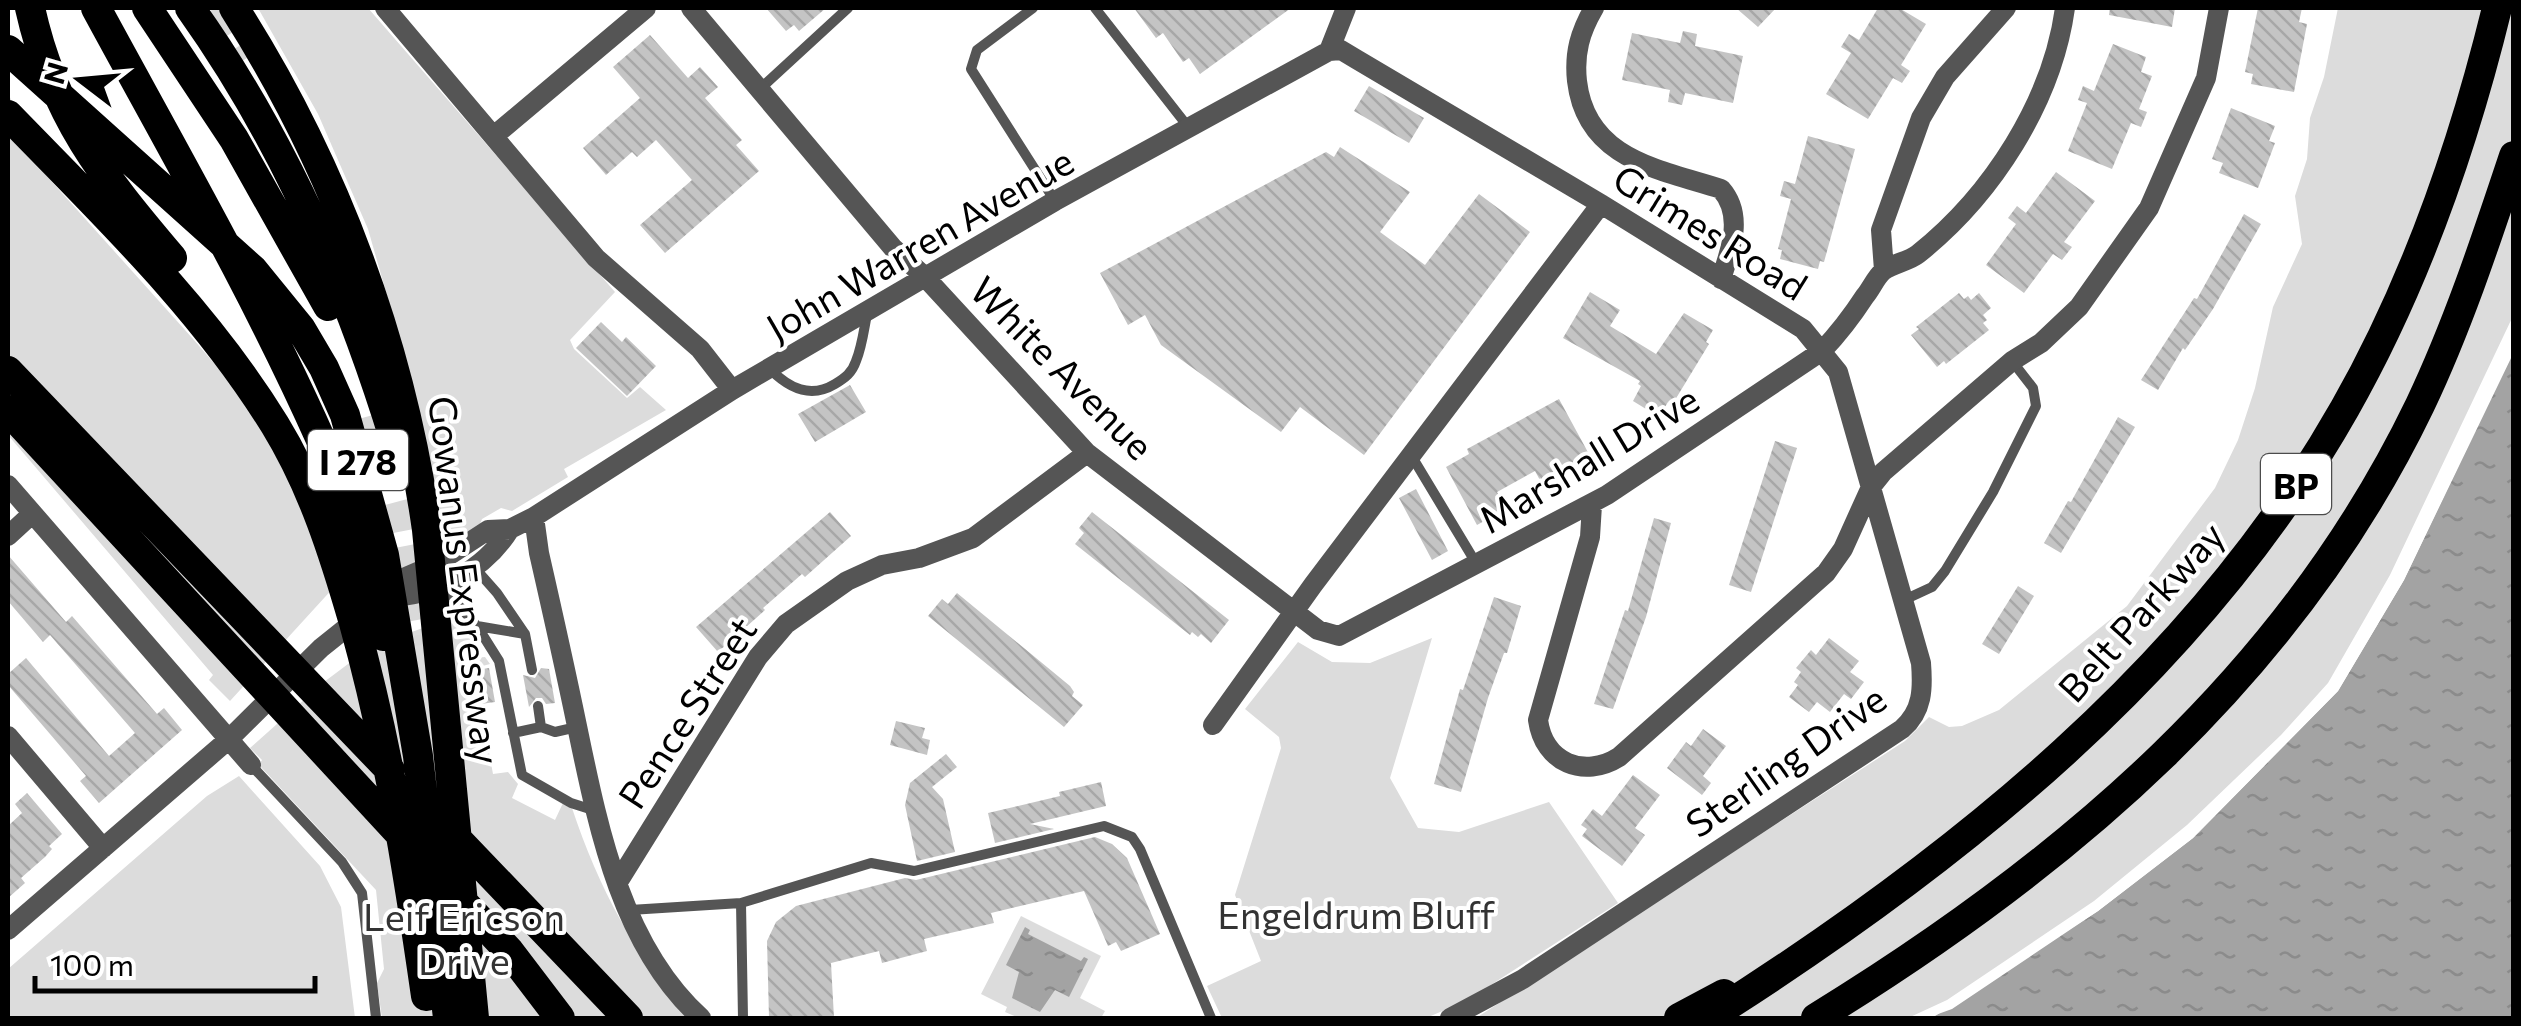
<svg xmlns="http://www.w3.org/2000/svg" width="2521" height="1026" viewBox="0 0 2521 1026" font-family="Commissioner,sans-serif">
<defs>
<pattern id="water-ripples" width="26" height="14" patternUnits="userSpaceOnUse" patternTransform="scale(2.5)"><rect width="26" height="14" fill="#a3a3a3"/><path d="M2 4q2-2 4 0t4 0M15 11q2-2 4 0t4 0" fill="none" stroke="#8b8b8b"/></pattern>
<pattern id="building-back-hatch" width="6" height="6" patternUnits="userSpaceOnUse" patternTransform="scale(2.5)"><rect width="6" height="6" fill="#c4c4c4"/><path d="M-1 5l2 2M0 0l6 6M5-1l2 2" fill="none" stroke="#a7a7a7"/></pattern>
</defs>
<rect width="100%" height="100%" fill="#fff"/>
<path fill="#dcdcdc" d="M258 8H368L615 292 570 340 574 349 627 398 640 387 666 410 564 469 568 477 512 511 501 508 482 519 477 532 441 550 400 341 368 229 318 114Z
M2338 8H2513V316L2390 575 2328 683 2281 735 2187 825 2094 901 1947 1000 1908 1018H1476L1905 741 1929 717 1949 727 1962 726 1999 710 2127 606 2215 488 2238 440 2255 388 2273 307 2302 244 2295 196 2307 159 2310 118 2324 77Z
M8 92 35 163 194 340 313 478 367 551 230 701 209 680 213 675 8 435Z
M454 617 459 619 479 652 461 655 462 659 485 657 490 664 467 670 476 716 482 715 493 774 508 772 518 784 512 798 555 820 563 803 572 808C599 889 634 954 691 1018H382L377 983 384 969 376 890 259 765 262 760 250 748 324 682 372 646Z
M1432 638 1390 778 1418 828 1459 832 1549 802 1618 903 1466 1001 1426 1018H1222L1207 986 1261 961 1235 895 1281 748 1279 737 1245 709 1298 642 1332 662 1370 663Z
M239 776 320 866 341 907 355 1018H8V969L207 796Z
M1021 916 1101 956 1080 998 1105 1011 1101 1018H1019L1005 1012 1007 1007 981 994Z"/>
<path fill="url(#water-ripples)" d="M2513 354V1018H1932L2098 911 2193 838 2338 691 2404 580Z
M1025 927 1030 930 1028 934 1081 961 1084 957 1088 959 1069 997 1055 990 1040 1012 1012 998 1019 972 1006 965Z"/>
<path fill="#fff" d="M2514 349 2404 580 2338 691 2193 838 2098 911 1952 1009 1927 1018 2095 907 2189 834 2334 688 2400 578 2509 352Z"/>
<path fill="url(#building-back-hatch)" d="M766 8H826L799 31 794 25 786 31Z
M1134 8H1291L1200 74 1189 58 1183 62 1163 33 1156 38Z
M1736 8H1776L1758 27Z
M1878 8H1899L1926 24 1901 65 1910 71 1902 83 1893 78 1868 119 1826 94 1851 53 1841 47 1849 34 1859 40Z
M2110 8H2175L2172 27 2109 15Z
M2258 8H2302L2299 22 2307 24 2294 92 2251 84 2253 74 2245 72Z
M1683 31 1697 34 1695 46 1743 56 1733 103 1685 93 1682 105 1668 102 1670 90 1622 80 1632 33 1680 43Z
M650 35 688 78 700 67 718 87 705 98 742 140 736 145 759 171 665 253 640 225 692 180 656 140 637 157 632 152 606 175 583 148 640 98 613 67Z
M2113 44 2146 57 2141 72 2152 76 2139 109 2147 112 2141 127 2131 123 2112 169 2068 151 2087 103 2078 100 2083 86 2094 91Z
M1369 86 1424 118 1409 143 1354 111Z
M2231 108 2275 126 2269 141 2275 143 2258 188 2219 173 2223 163 2212 159Z
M1808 136 1855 149 1824 262 1820 261 1818 269 1780 259 1782 250 1778 249 1791 199 1780 196 1784 181 1795 184Z
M1340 147 1410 192 1380 232 1425 265 1479 194 1530 232 1364 455 1300 407 1281 432 1161 345 1145 315 1128 325 1100 273 1326 152 1334 157Z
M2056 172 2095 201 2064 242 2072 247 2062 260 2053 254 2024 293 1986 265 2016 224 2008 218 2017 206 2026 213Z
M2244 214 2261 224 2213 309 2185 350 2183 348 2158 390 2141 380 2194 298 2197 299Z
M1590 292 1620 310 1610 326 1656 354 1684 313 1713 330 1706 342 1709 344 1672 405 1668 402 1659 417 1633 401 1641 386 1638 384 1640 381 1563 338Z
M1959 293 1964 299 1968 296 1971 300 1979 293 1991 308 1983 315 1987 320 1983 323 1989 330 1946 364 1944 361 1937 367 1911 335 1919 329 1916 327Z
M601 322 622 342 626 337 656 366 627 396 576 348Z
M850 385 866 412 815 442 798 414Z
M1559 399 1590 456 1541 482 1535 471 1497 492 1506 509 1477 525 1446 467 1469 454 1467 449Z
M2118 417 2135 427 2061 553 2044 543 2068 501 2071 502Z
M1775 441 1797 448 1751 592 1729 585Z
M1416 489 1448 551 1432 560 1399 498Z
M830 512 851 536 805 577 802 574 763 608 765 610 718 652 696 627Z
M1092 512 1229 620 1211 643 1201 634 1198 637 1192 632 1190 635 1075 544 1084 533 1079 528Z
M1654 518 1671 523 1646 617 1613 709 1594 704 1625 610 1628 611Z
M8 555 66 622 72 616 157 714 164 708 182 730 99 803 80 781 86 776 8 685V674L26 658 109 756 135 733 50 635 43 642 8 601Z
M2018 586 2034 596 1999 654 1982 644Z
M957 593 1070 686 1074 692 1072 696 1083 705 1064 727 928 616 942 599 948 604Z
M1494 597 1521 606 1507 653H1504L1488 698 1461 792 1434 784 1460 689 1463 690Z
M1829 638 1859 661 1850 672 1864 682 1851 699 1844 694 1830 712 1817 702 1809 712 1789 697 1798 685 1794 682 1801 672 1796 668 1811 650 1816 655Z
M489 668 495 702 474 705 469 671Z
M541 668 549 669 555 703 546 704 542 698H536L529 707 523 675 535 678Z
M896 721 925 728 922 738 930 740 927 755 890 745Z
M1703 729 1726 746 1703 776 1711 783 1702 795 1667 768 1686 742 1691 746Z
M946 754 957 767 932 787 943 799 955 852 917 861 905 805 910 783Z
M1633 775 1660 795 1635 828 1645 835 1622 866 1582 836 1587 829 1581 825 1593 809 1602 816Z
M1101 782 1106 806 1030 824 1054 829 995 843 988 813 1060 796 1059 792Z
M27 793 62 834 49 846 52 849 45 857 21 878 25 883 8 898V826L22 813 15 804Z
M1095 837 1112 844 1127 858 1160 934 1121 951 1116 942 1108 946 1084 891 991 913 994 923 924 939 927 951 882 963 879 951 831 963 834 1018H769L767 941 776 922 796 906 905 878 916 880Z"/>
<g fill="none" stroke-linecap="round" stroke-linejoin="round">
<path stroke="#d9d9d9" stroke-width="30" stroke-dasharray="30 15" stroke-linecap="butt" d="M215 8 247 58
M373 415 403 525 426 644"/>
<path stroke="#555" stroke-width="10" d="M1033 8 977 50 971 69 1055 201
M1095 8 1189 128
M761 88 848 8
M771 370C789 388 810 399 835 384 845 378 852 373 856 361 862 347 864 329 867 314
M1411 455 1476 563
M474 567 497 593 525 634
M442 587 477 626 499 661 522 775 571 803 593 810
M1904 600 1932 587 1945 571 1993 492 2036 406 2033 388 2012 361
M477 626 525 634 532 670
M538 706 541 727
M513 733 541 727 555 732 577 727
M251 765 342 862 362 893 376 1018
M741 903 871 863 914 871 1104 826 1132 837 1140 849 1211 1018
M630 910 741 903 743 1018"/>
<path stroke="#555" stroke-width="20" d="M385 8 596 258 700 349 732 390
M691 8 893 248 925 277 1087 453 1318 630 1339 636 1607 495 1822 351C1839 333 1852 316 1865 296 1871 289 1876 277 1883 271 1893 263 1908 262 1918 254 1992 195 2052 102 2065 8
M1594 8C1580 32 1574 53 1577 81 1586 159 1658 169 1721 189 1744 215 1731 249 1721 279
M1329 51 1341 50 1356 59 1601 204 1803 329 1838 372 1921 663C1923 688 1923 711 1902 729L1523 979 1450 1018
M495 135 646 8
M1884 270 1881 230 1921 118 1945 77 2006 8
M8 485 251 765
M1592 505 1590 537 1538 720C1544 763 1584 779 1619 757L1826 573 1843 549 1871 487 1883 472 2012 361 2041 343 2079 307 2149 208 2206 78 2219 8
M534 517 539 553C552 610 565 668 577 726 598 827 621 946 701 1018
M8 536 32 514
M387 597C435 596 484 571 510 529
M384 598 406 577 436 564 488 530 510 529 534 517 732 390 1055 201 1329 51 1346 8
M1213 725 1313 585 1601 204
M8 736 103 848
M618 882 758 657 786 624 847 581 882 565 919 558 973 538 1087 453
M8 930 228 740 321 648 361 616"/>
<path stroke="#000" stroke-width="30" d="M30 8C54 116 102 175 172 258
M96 8C173 150 255 292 321 440 349 502 362 571 383 636
M147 8 234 139 328 306
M190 8C283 138 348 288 395 441
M234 8C335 166 401 345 427 530L474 1018
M8 50 253 270 301 329 324 368 345 415 384 555 418 756 448 1018
M8 115C103 213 203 308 275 425 313 487 334 554 354 623 388 745 408 870 426 996
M8 371 390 770
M8 410 403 837
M453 835 628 1018
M458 897 509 951 560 1018
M1679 1018 1724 994
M1708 1018C1956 861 2198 668 2345 408 2416 283 2463 147 2497 8
M1816 1018C2067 864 2290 675 2420 405 2458 325 2486 240 2514 156"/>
</g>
<g text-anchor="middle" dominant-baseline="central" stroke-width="8" stroke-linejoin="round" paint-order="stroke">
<g fill="#fff" stroke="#4c4c4c" stroke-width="2.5">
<rect x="308" y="430" width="100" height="60" rx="8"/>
<rect x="2261" y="454" width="70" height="60" rx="8"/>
</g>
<g font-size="35" font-weight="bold" fill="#000">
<text x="358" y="460">I 278</text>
<text x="2296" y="484">BP</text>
</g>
<g font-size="38" fill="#000" stroke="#fff">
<text transform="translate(1711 231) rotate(32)">Grimes Road</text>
<text transform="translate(919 243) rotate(-30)">John Warren Avenue</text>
<text transform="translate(1063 367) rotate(45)">White Avenue</text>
<text transform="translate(1588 458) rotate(-31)">Marshall Drive</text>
<text transform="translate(466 580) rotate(83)">Gowanus Expressway</text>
<text transform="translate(2140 611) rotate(-48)">Belt Parkway</text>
<text transform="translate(686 712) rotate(-57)">Pence Street</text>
<text transform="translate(1785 760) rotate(-35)">Sterling Drive</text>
</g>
<g font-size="38" fill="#333" stroke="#fff">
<text x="1356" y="913">Engeldrum Bluff</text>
<text x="464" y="915">Leif Ericson<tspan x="464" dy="44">Drive</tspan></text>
</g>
</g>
<rect width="2521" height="1026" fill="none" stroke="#000000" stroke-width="20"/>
<g transform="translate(80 80) rotate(286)" stroke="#ffffff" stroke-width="8" paint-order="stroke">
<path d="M0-8L18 38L0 25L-18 38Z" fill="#000000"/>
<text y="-15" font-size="28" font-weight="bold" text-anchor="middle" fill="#000000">N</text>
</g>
<path d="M35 976v15h280v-15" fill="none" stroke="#000000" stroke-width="5"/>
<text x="50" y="976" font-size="30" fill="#000000" stroke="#ffffff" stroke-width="8" paint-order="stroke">100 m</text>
</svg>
